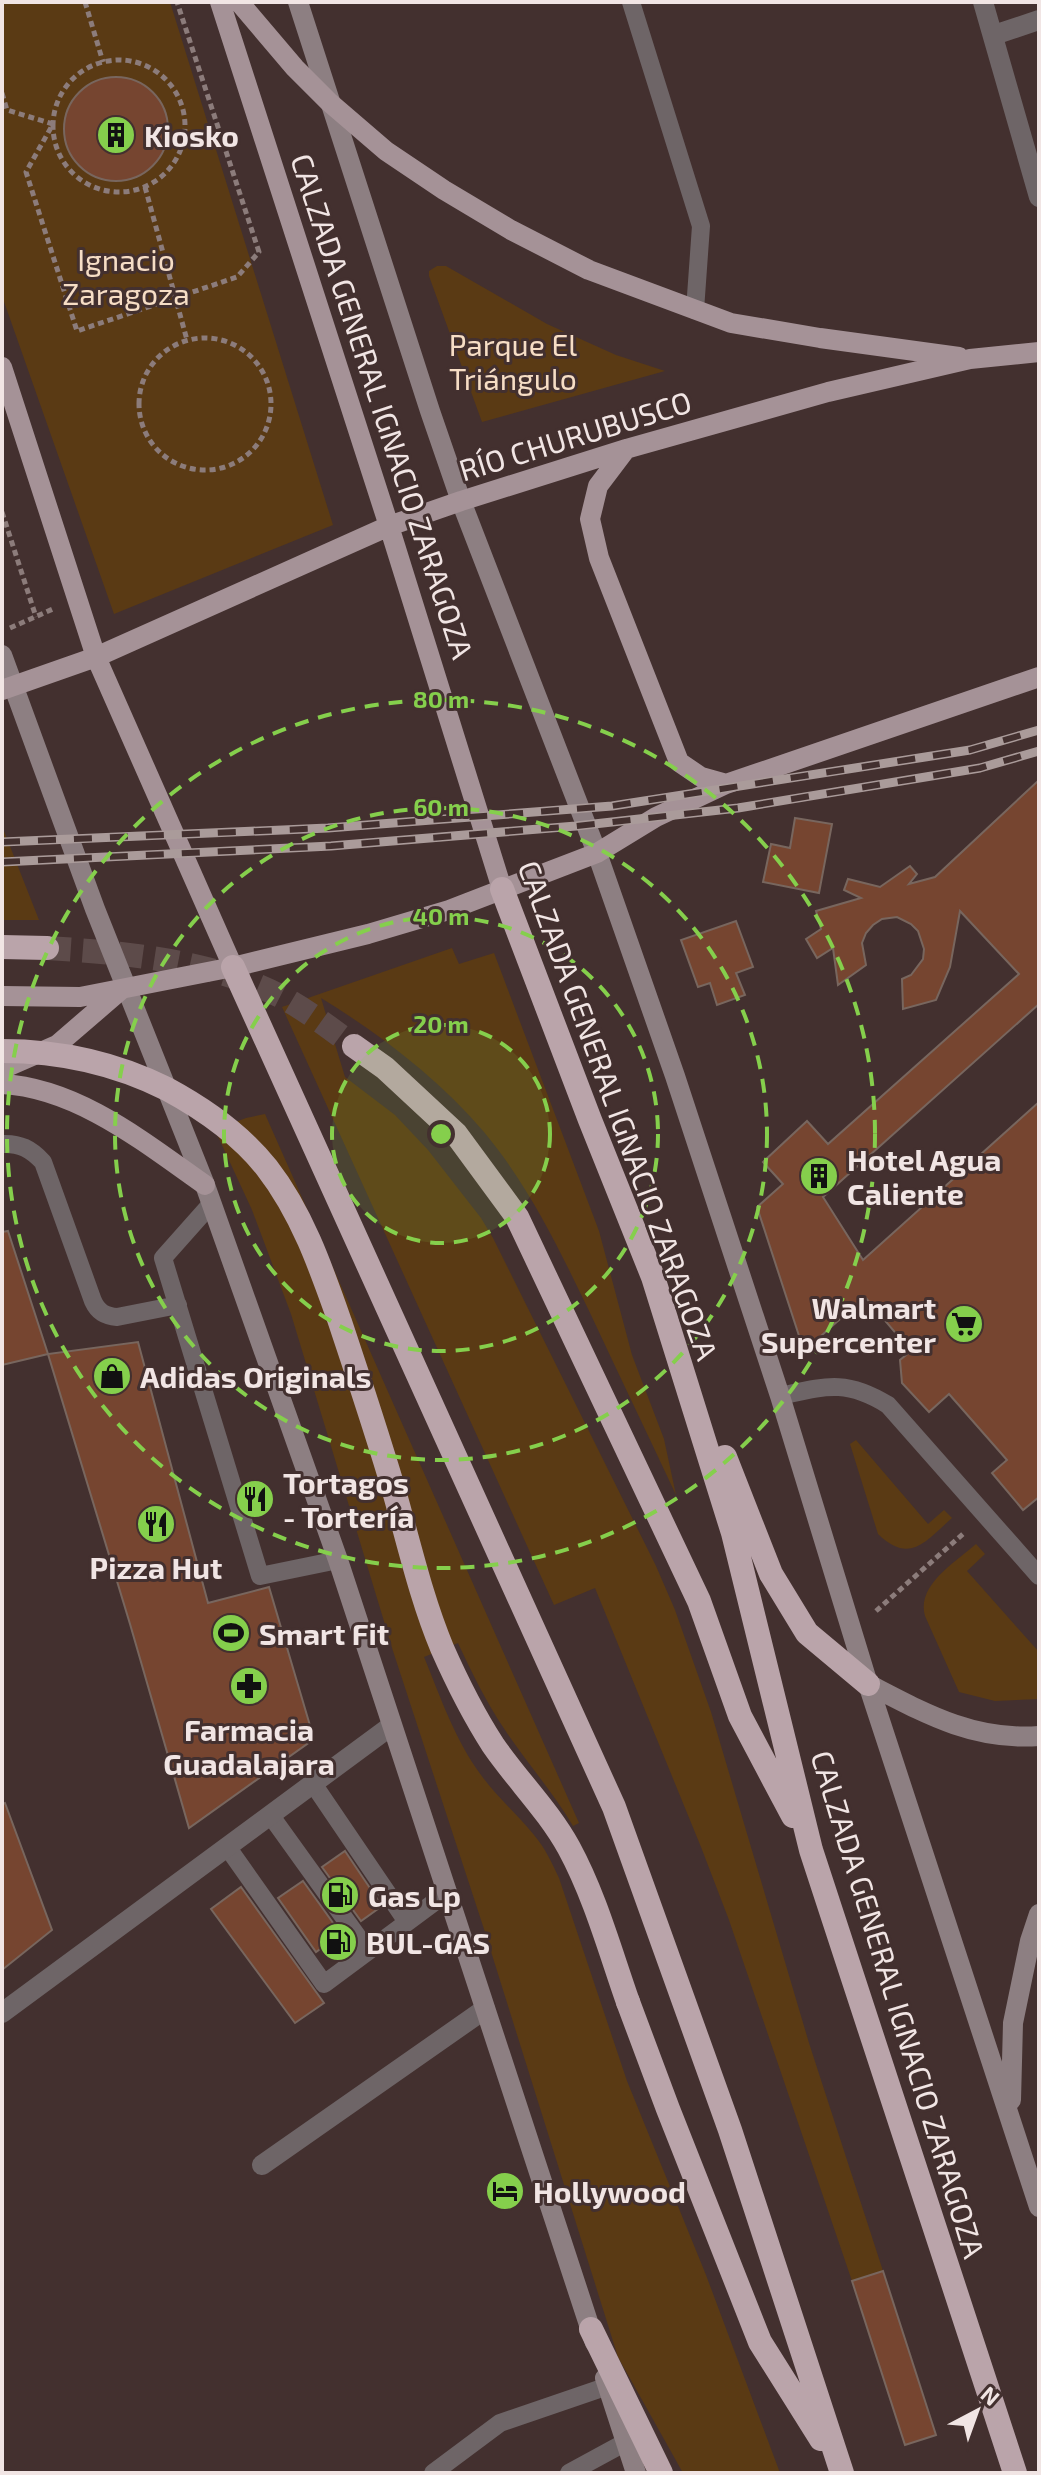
<svg xmlns="http://www.w3.org/2000/svg" width="1041" height="2475" viewBox="0 0 1041 2475" font-family="'Exo 2',sans-serif">
<rect width="100%" height="100%" fill="#43302f"/>
<path fill="#5a3a14" d="M2 2H170L333 525 114 614 2 296Z
M437 266H446L547 324 616 355 665 371 482 422 429 276V271Z
M2 826 39 920H2Z
M452 948 459 964 494 953 599 1231 632 1355 664 1439 676 1495C648 1435 619 1375 591 1315 560 1251 530 1187 484 1132 438 1078 381 1035 321 998L345 1077 395 1115 428 1150 481 1218 493 1238 656 1566 675 1610 711 1712 809 2043 883 2271 852 2281 729 1920 701 1847 595 1588 554 1605 282 1007Z
M265 1114 579 1823 573 1826C553 1792 527 1763 505 1730 486 1702 472 1673 458 1643L424 1657C440 1696 455 1740 481 1775 497 1797 517 1814 534 1835 545 1848 552 1863 559 1878L627 2081 706 2275 780 2473H683L618 2357 483 1926 393 1651 291 1314 252 1210 215 1130 246 1118Z
M856 1440 928 1524 944 1510 952 1518C926 1541 910 1565 878 1534L850 1444Z
M976 1544 985 1554 967 1571 1039 1652V1699L995 1701 959 1692 925 1616C916 1585 956 1562 976 1544Z"/>
<path fill="#764530" stroke="#78665e" stroke-width="2" d="M64 129a52 52 0 1 1 104 0a52 52 0 1 1-104 0Z
M1039 780V1004L823 1197 863 1260 1039 1102V1497L1023 1510 992 1473 1007 1460 949 1394 929 1412 902 1383 900 1360 911 1351 865 1297 804 1351 757 1207 783 1184 763 1162 807 1121 828 1144 1019 974 960 911 950 967 936 1000 903 1009 902 979 911 975 923 959 924 949 918 931 911 924 897 917 882 919 873 925 866 933 862 943 866 965 838 985 833 948 817 958 806 939 821 929 816 911 861 898 844 890 848 879 880 887 910 866 917 874 909 884 935 877Z
M795 818 832 824 819 893 763 882 771 844 790 848Z
M736 921 753 967 736 973 745 995 717 1005 710 983 698 987 681 940Z
M8 1231 48 1354 2 1365V1232Z
M138 1342 208 1603 269 1587 314 1739 189 1828 130 1624 48 1354Z
M5 1803 52 1930 2 1970V1804Z
M345 1851 382 1906 361 1921 322 1867Z
M303 1881 341 1934 316 1952 278 1898Z
M241 1887 324 2003 295 2023 211 1909Z
M883 2271 936 2435 905 2445 852 2281Z"/>
<g fill="none" stroke-linecap="round" stroke-linejoin="round">
<path stroke="#5d4b4a" stroke-width="24" stroke-dasharray="24 12" stroke-linecap="butt" d="M47 948C126 953 211 960 282 997 308 1011 331 1029 354 1046"/>
<path stroke="#8c7c7b" stroke-width="5" stroke-dasharray="6 4" stroke-linecap="butt" d="M85 2 103 62
M53 126a66 66 0 1 1 132 0a66 66 0 1 1-132 0Z
M2 93 7 110 53 124 26 172 77 331 237 277 259 252 177 2
M145 187 187 340
M139 404a66 66 0 1 1 132 0a66 66 0 1 1-132 0Z
M2 512 36 617
M10 628 53 609
M876 1611 964 1533"/>
<path stroke="#6e6567" stroke-width="18" d="M631 2 701 226 695 310
M2 1144C20 1143 31 1149 43 1162L93 1301C98 1312 105 1316 117 1317L178 1305
M211 1204 163 1258 260 1576 338 1560
M780 1396C826 1386 846 1379 888 1405L1039 1576
M314 1785 407 1922
M271 1816 368 1951
M228 1848 324 1984 448 1892
M433 2473 500 2423 608 2386
M569 2473 626 2442"/>
<path stroke="#6e6567" stroke-width="20" d="M983 2 1039 197
M994 35 1039 20
M262 2165 485 2009"/>
<path stroke="#6e6567" stroke-width="20" d="M2 2013 391 1726"/>
<path stroke="#8d7f82" stroke-width="20" d="M298 2 430 411 461 501 597 853 675 1076 780 1396 868 1684 1039 2207
M2 655 95 909 205 1185 338 1560 595 2343
M868 1684C924 1713 973 1741 1039 1736
M1011 2100 1013 2023 1030 1941 1039 1914
M605 2378 636 2473"/>
<path stroke="#a59297" stroke-width="20" d="M220 2 389 526 502 889
M239 2 295 68 329 102 386 151 444 190 511 230 589 270 731 323 820 338 959 357
M2 367 96 657 233 967
M626 449 598 486 590 519 599 558 679 762 701 777 726 784
M2 690 96 657 389 526 461 501 626 449 828 392 970 359 1039 352
M2 996 80 997 233 967 368 934 449 910 597 853 656 817 726 784 1039 677
M2 1069 57 1045 122 989
M2 1084C78 1088 145 1143 205 1185"/>
<path stroke="#baa4aa" stroke-width="24" d="M502 889 590 1120 653 1277 733 1533 811 1850 1015 2473
M2 947 47 948
M233 967 614 1807 730 2130 842 2473
M354 1046 385 1068 456 1134 517 1217 699 1601 740 1716 793 1816
M725 1457 771 1574 807 1633 868 1684
M628 2002 668 2109 760 2342 821 2439
M591 2329 661 2473"/>
<g stroke="#aa9b9a" stroke-width="9">
<path id="rail" d="M2 842 328 828 612 806 970 750 1039 730
M2 862 331 846 576 826 738 808 980 768 1039 751"/>
</g>
<use href="#rail" stroke="#43302f" stroke-width="6" stroke-dasharray="18" stroke-linecap="butt"/>
<path stroke="#baa4aa" stroke-width="24" d="M2 1051C60 1051 115 1063 167 1089 204 1109 241 1135 267 1168 302 1213 321 1268 340 1322 358 1376 376 1430 392 1484 408 1539 420 1595 442 1648 457 1682 473 1714 493 1745 517 1780 548 1810 569 1848 595 1896 610 1951 628 2002"/>
</g>
<circle cx="441" cy="1134" r="109" fill="#85cf4c" fill-opacity=".12"/>
<g fill="none" stroke="#85cf4c" stroke-width="4" stroke-dasharray="14 10">
<circle cx="441" cy="1134" r="109"/>
<circle cx="441" cy="1134" r="217"/>
<circle cx="441" cy="1134" r="326"/>
<circle cx="441" cy="1134" r="434"/>
</g>
<defs>
<g id="building-disc" transform="scale(2)"><circle r="9.5" fill="#85cf4c" stroke="#43302f"/><path d="M-4-6H4V6H1V3H-1V6H-4ZM-2.5-4.3h1.7v1.8h-1.7ZM.8-4.3h1.7v1.8H.8ZM-2.5-1h1.7V.8h-1.7ZM.8-1h1.7V.8H.8Z" fill="#111"/></g>
<g id="supermarket-disc" transform="scale(2)"><circle r="9.5" fill="#85cf4c" stroke="#43302f"/><path d="M-6-5.5h2.5l.6 2H6L4.5 2H-2.5L-4.4-4H-6ZM-1.5 3.2a1.3 1.3 0 1 0 .1 0ZM3 3.2a1.3 1.3 0 1 0 .1 0Z" fill="#111"/></g>
<g id="shop-disc" transform="scale(2)"><circle r="9.5" fill="#85cf4c" stroke="#43302f"/><path d="M-5-2.5h2.3a2.7 3.5 0 0 1 5.4 0H5L5.5 6h-11ZM-1.5-2.5h3a1.5 2.3 0 0 0-3 0Z" fill="#111"/></g>
<g id="restaurant-disc" transform="scale(2)"><circle r="9.5" fill="#85cf4c" stroke="#43302f"/><path d="M-5-6h1v4h1v-4h1v4h1v-4h1v5L-1.5 .5V6h-2V.5L-5-1ZM5-6V6H3V1.5H1.5Q1.5-4 5-6Z" fill="#111"/></g>
<g id="stadium-disc" transform="scale(2)"><circle r="9.5" fill="#85cf4c" stroke="#43302f"/><path d="M0-5a6.5 5 0 1 0 0 10a6.5 5 0 1 0 0-10ZM-3.5-1.8h7v3.6h-7Z" fill="#111"/></g>
<g id="pharmacy-disc" transform="scale(2)"><circle r="9.5" fill="#85cf4c" stroke="#43302f"/><path d="M-2-6h4v4h4v4h-4v4h-4v-4h-4v-4h4Z" fill="#111"/></g>
<g id="fuel-disc" transform="scale(2)"><circle r="9.5" fill="#85cf4c" stroke="#43302f"/><path d="M-5.5-6h7V0h2V4h1.3V-2.5L3-4.5l.8-.8L6-3V5H2.5V1h-1V6h-7ZM-4.2-4.7v3.2H.2V-4.7Z" fill="#111"/></g>
<g id="hotel-disc" transform="scale(2)"><circle r="9.5" fill="#85cf4c" stroke="#43302f"/><path d="M-6-4.5h1.5V1H6V5H4.5V3h-9V5H-6ZM-4 0a1.8 1.8 0 1 1 3.6 0ZM.5 0V-2.5h3Q6-2.5 6 0Z" fill="#111"/></g>
</defs>
<g fill-rule="evenodd">
<use href="#building-disc" x="116" y="135"/>
<use href="#building-disc" x="819" y="1176"/>
<use href="#supermarket-disc" x="964" y="1324"/>
<use href="#shop-disc" x="112" y="1376"/>
<use href="#restaurant-disc" x="255" y="1499"/>
<use href="#restaurant-disc" x="156" y="1524"/>
<use href="#stadium-disc" x="231" y="1633"/>
<use href="#pharmacy-disc" x="249" y="1686"/>
<use href="#fuel-disc" x="340" y="1895"/>
<use href="#fuel-disc" x="338" y="1942"/>
<use href="#hotel-disc" x="505" y="2191"/>
</g>
<g text-anchor="middle" dominant-baseline="central" stroke-width="6" stroke-linejoin="round" paint-order="stroke">
<g font-size="30" font-weight="bold" fill="#f1e5e4" stroke="#43302f" text-anchor="start">
<text x="144" y="135">Kiosko</text>
<text x="847" y="1159">Hotel Agua<tspan x="847" dy="34">Caliente</tspan></text>
<text x="936" y="1307" text-anchor="end">Walmart<tspan x="936" dy="34">Supercenter</tspan></text>
<text x="140" y="1376">Adidas Originals</text>
<text x="283" y="1482">Tortagos<tspan x="283" dy="34">- Tortería</tspan></text>
<text x="156" y="1567" text-anchor="middle">Pizza Hut</text>
<text x="259" y="1633">Smart Fit</text>
<text x="249" y="1729" text-anchor="middle">Farmacia<tspan x="249" dy="34">Guadalajara</tspan></text>
<text x="368" y="1895">Gas Lp</text>
<text x="366" y="1942">BUL-GAS</text>
<text x="533" y="2191">Hollywood</text>
</g>
<g font-size="30" fill="#f6ddc5" stroke="#43302f">
<text x="126" y="259">Ignacio<tspan x="126" dy="34">Zaragoza</tspan></text>
<text x="513" y="344">Parque El<tspan x="513" dy="34">Triángulo</tspan></text>
</g>
<g font-size="30" fill="#f1e5e4" stroke="#43302f">
<text transform="translate(383 406) rotate(72)">CALZADA GENERAL IGNACIO ZARAGOZA</text>
<text transform="translate(575 435) rotate(-17)">RÍO CHURUBUSCO</text>
<text transform="translate(619 1110) rotate(70)">CALZADA GENERAL IGNACIO ZARAGOZA</text>
<text transform="translate(899 2004) rotate(73)">CALZADA GENERAL IGNACIO ZARAGOZA</text>
</g>
</g>
<circle cx="441" cy="1134" r="12" fill="#85cf4c" stroke="#43302f" stroke-width="4"/>
<g font-size="24" text-anchor="middle" font-weight="bold" fill="#85cf4c" stroke="#43302f" stroke-width="6" stroke-linejoin="round" paint-order="stroke">
<text x="441" y="708">80 m</text>
<text x="441" y="816">60 m</text>
<text x="441" y="925">40 m</text>
<text x="441" y="1033">20 m</text>
</g>
<rect width="1041" height="2475" fill="none" stroke="#f1e5e4" stroke-width="8"/>
<g transform="translate(977 2411) rotate(41)" stroke="#43302f" stroke-width="6" paint-order="stroke">
<path d="M0-6L14 30L0 20L-14 30Z" fill="#f1e5e4"/>
<text y="-12" font-size="22" font-weight="bold" text-anchor="middle" fill="#f1e5e4">N</text>
</g>
</svg>
